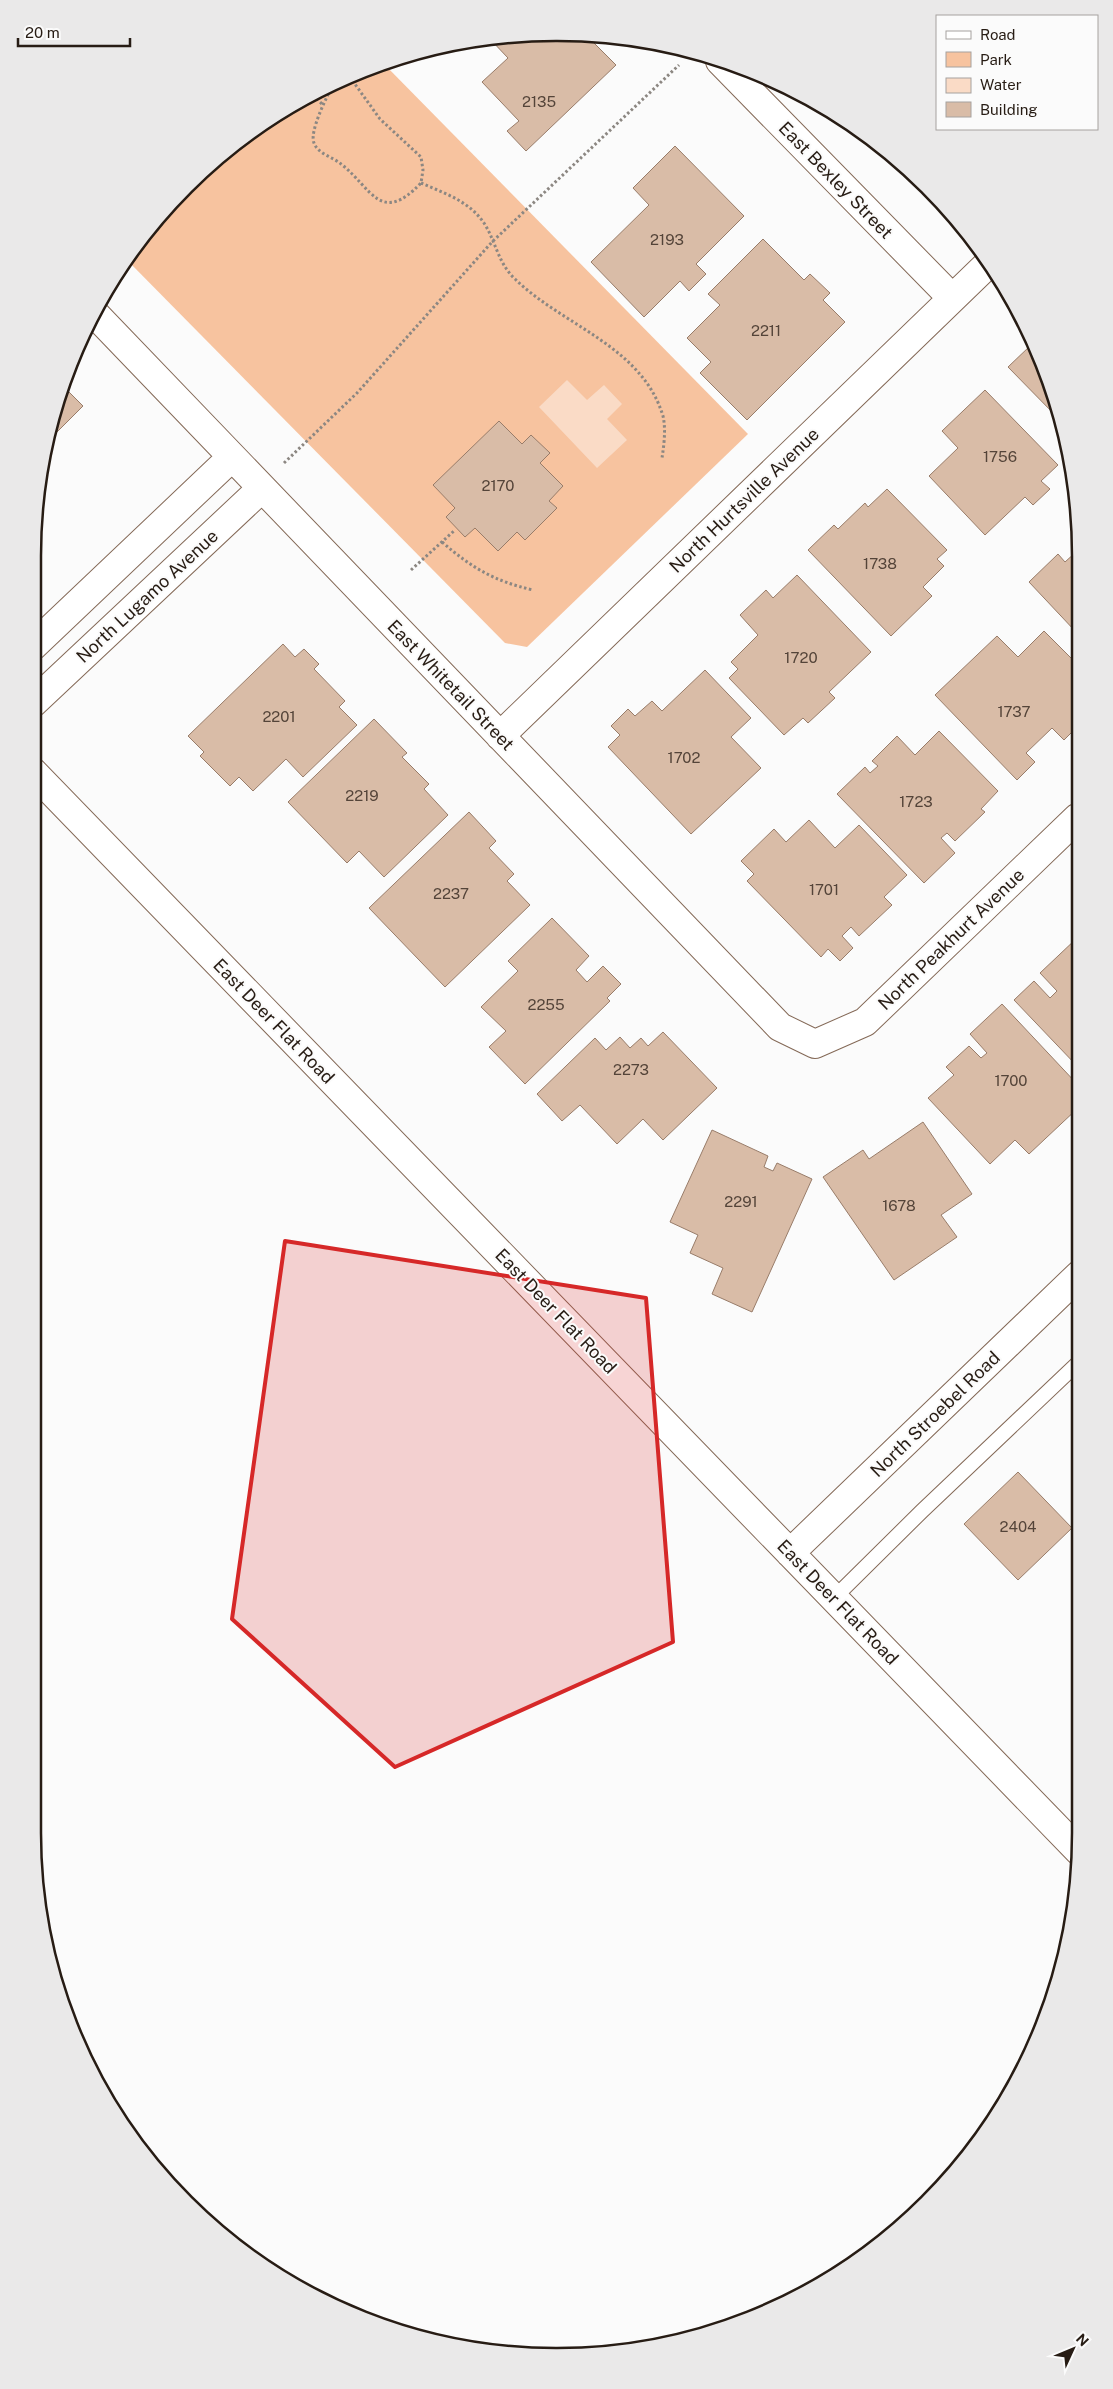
<svg xmlns="http://www.w3.org/2000/svg" width="1113" height="2389" viewBox="0 0 1113 2389" font-family="'Public Sans',sans-serif">
<rect width="100%" height="100%" fill="#fbfbfb"/>
<path fill="#f7c39f" d="M384 64 748 434 527 647 505 643 126 259 186 186 265 121 356 73Z"/>
<path fill="#fadbc6" d="M567 380 587 400 604 385 622 404 607 419 627 440 597 468 539 407Z"/>
<path fill="#d9bca7" stroke="#987c69" d="M556 33 587 36 616 65 526 151 507 131 519 121 482 82 508 58 490 39Z
M675 146 744 216 696 264 706 274 689 291 680 281 644 317 591 262 649 205 633 188Z
M763 239 804 280 810 274 830 293 823 300 845 322 747 420 700 373 711 362 687 338 720 305 708 294Z
M1029 336 1040 356 1057 417 1008 367 1030 346 1024 340Z
M63 386 83 406 46 443Z
M985 390 1058 465 1041 481 1050 489 1033 505 1025 497 985 535 929 476 958 448 942 431Z
M499 421 522 444 531 435 550 453 540 463 563 486 549 501 557 508 525 540 517 532 498 551 475 528 465 537 446 517 455 508 433 485Z
M887 489 947 550 937 559 944 566 923 587 932 596 891 636 808 550 834 525 838 529 865 503 868 507Z
M1076 552V632L1029 582 1058 554 1065 562Z
M797 575 871 652 829 692 835 698 808 723 803 718 784 735 729 678 738 669 731 662 758 635 740 615 766 590 773 598Z
M1044 631 1077 664V727L1064 740 1052 728 1026 753 1035 762 1017 780 935 695 997 636 1018 657Z
M283 644 295 657 304 649 319 664 314 669 345 701 339 707 357 725 303 777 286 759 253 791 239 777 230 786 200 756 204 752 188 736Z
M705 670 751 718 731 737 761 768 691 834 608 747 620 735 611 726 628 709 635 716 652 701 662 711Z
M374 719 407 753 402 757 429 784 424 789 448 815 384 877 359 851 347 863 288 802Z
M939 731 998 791 981 809 985 812 955 841 947 833 941 838 955 853 924 883 837 794 865 767 870 773 878 766 872 761 897 736 915 755Z
M469 812 496 841 489 848 514 874 507 881 530 905 445 987 369 908Z
M809 820 835 848 859 825 907 875 884 897 892 905 859 936 851 927 842 936 853 948 840 961 828 949 821 957 747 881 754 874 741 861 774 829 786 842Z
M552 918 589 956 576 970 587 982 603 966 621 984 607 998 610 1001 525 1084 489 1047 506 1031 481 1007 518 971 508 961Z
M1077 938 1078 1067 1014 1000 1034 981 1050 998 1057 991 1040 973Z
M1002 1004 1078 1085V1108L1029 1154 1015 1140 990 1164 928 1098 954 1075 946 1067 969 1046 981 1058 987 1053 970 1034Z
M663 1032 717 1088 663 1140 643 1119 617 1144 580 1105 562 1121 537 1094 595 1038 606 1050 620 1037 630 1048 641 1038 648 1046Z
M923 1122 972 1194 941 1215 957 1237 894 1280 823 1177 863 1150 869 1159Z
M712 1130 768 1156 764 1167 773 1171 777 1163 812 1179 752 1312 712 1294 723 1268 690 1253 698 1235 670 1222Z
M1018 1472 1072 1528 1018 1580 964 1524Z"/>
<g fill="none" stroke-linecap="round" stroke-linejoin="round">
<g stroke="#846957" stroke-width="16">
<path id="lane" d="M834 1598 922 1511 1079 1362"/>
</g>
<g stroke="#846957" stroke-width="30">
<path id="street" d="M720 61 952 298
M95 314 780 1027 815 1044 865 1022 1077 818
M33 646 232 457
M33 703 262 488
M500 736 988 264"/>
</g>
<g stroke="#846957" stroke-width="30">
<path id="secondary" d="M33 772 1079 1851
M790 1553 1079 1275"/>
</g>
<path stroke="#8c8782" stroke-width="3" stroke-dasharray="2.5 2.5" stroke-linecap="butt" d="M333 85C327 96 309 132 314 143 318 154 333 157 341 164 372 188 380 226 421 183L423 170 421 157 380 119 352 80 346 77
M313 95 323 105
M421 183C444 193 469 201 484 223 496 242 498 263 515 279 563 326 642 346 663 416 666 429 664 445 662 458
M284 463 357 393 492 242 679 65
M442 542C472 568 494 581 533 590
M411 570 455 530"/>
<use href="#lane" stroke="#fff" stroke-width="14"/>
<use href="#street" stroke="#fff" stroke-width="28"/>
<use href="#secondary" stroke="#fff" stroke-width="28"/>
</g>
<path fill="#d62828" fill-opacity="0.2" stroke="#d62828" stroke-width="4" stroke-linejoin="round" d="M285 1241 646 1298 673 1642 395 1767 232 1619Z"/>
<g text-anchor="middle" dominant-baseline="central" stroke-width="4" stroke-linejoin="round" paint-order="stroke">
<g font-size="15" fill="#544439">
<text x="539" y="101">2135</text>
<text x="667" y="239">2193</text>
<text x="766" y="330">2211</text>
<text x="1000" y="456">1756</text>
<text x="498" y="485">2170</text>
<text x="880" y="563">1738</text>
<text x="801" y="657">1720</text>
<text x="1014" y="711">1737</text>
<text x="279" y="716">2201</text>
<text x="684" y="757">1702</text>
<text x="362" y="795">2219</text>
<text x="916" y="801">1723</text>
<text x="824" y="889">1701</text>
<text x="451" y="893">2237</text>
<text x="546" y="1004">2255</text>
<text x="631" y="1069">2273</text>
<text x="1011" y="1080">1700</text>
<text x="741" y="1201">2291</text>
<text x="899" y="1205">1678</text>
<text x="1018" y="1526">2404</text>
</g>
<g font-size="18" fill="#271c14" stroke="#fbfbfb">
<text transform="translate(836 180) rotate(46)">East Bexley Street</text>
<text transform="translate(744 500) rotate(-44)">North Hurtsville Avenue</text>
<text transform="translate(147 596) rotate(-43)">North Lugamo Avenue</text>
<text transform="translate(451 685) rotate(46)">East Whitetail Street</text>
<text transform="translate(951 939) rotate(-44)">North Peakhurt Avenue</text>
<text transform="translate(274 1021) rotate(46)">East Deer Flat Road</text>
<text transform="translate(556 1311) rotate(46)">East Deer Flat Road</text>
<text transform="translate(935 1414) rotate(-44)">North Stroebel Road</text>
<text transform="translate(838 1602) rotate(46)">East Deer Flat Road</text>
</g>
</g>
<path d="M0 0H1113V2389H0ZM556 41H557A515 515 0 0 1 1072 556V1833A515 515 0 0 1 557 2348H556A515 515 0 0 1 41 1833V556A515 515 0 0 1 556 41Z" fill="#eae9e9" fill-rule="evenodd"/>
<path fill="none" stroke="#271c14" stroke-width="2.5" d="M556 41H557A515 515 0 0 1 1072 556V1833A515 515 0 0 1 557 2348H556A515 515 0 0 1 41 1833V556A515 515 0 0 1 556 41Z"/>
<rect x="936" y="15" width="162" height="115" fill="#fbfbfb" stroke="#a6a29f"/>
<rect x="946" y="31" width="25" height="8" fill="#ffffff" stroke="#a6a29f"/>
<text x="980" y="40" font-size="15" fill="#271c14">Road</text>
<rect x="946" y="52" width="25" height="15" fill="#f7c39f" stroke="#a6a29f"/>
<text x="980" y="65" font-size="15" fill="#271c14">Park</text>
<rect x="946" y="78" width="25" height="15" fill="#fadbc6" stroke="#a6a29f"/>
<text x="980" y="90" font-size="15" fill="#271c14">Water</text>
<rect x="946" y="102" width="25" height="15" fill="#d9bca7" stroke="#a6a29f"/>
<text x="980" y="115" font-size="15" fill="#271c14">Building</text>
<g transform="translate(1073 2349) rotate(46)" stroke="#fbfbfb" stroke-width="4" paint-order="stroke">
<path d="M0-4L9 19L0 12L-9 19Z" fill="#271c14"/>
<text y="-8" font-size="14" font-weight="bold" text-anchor="middle" fill="#271c14">N</text>
</g>
<path d="M18 38v8h112v-8" fill="none" stroke="#271c14" stroke-width="2.5"/>
<text x="25" y="38" font-size="15" fill="#271c14" stroke="#fbfbfb" stroke-width="4" paint-order="stroke">20 m</text>
</svg>
